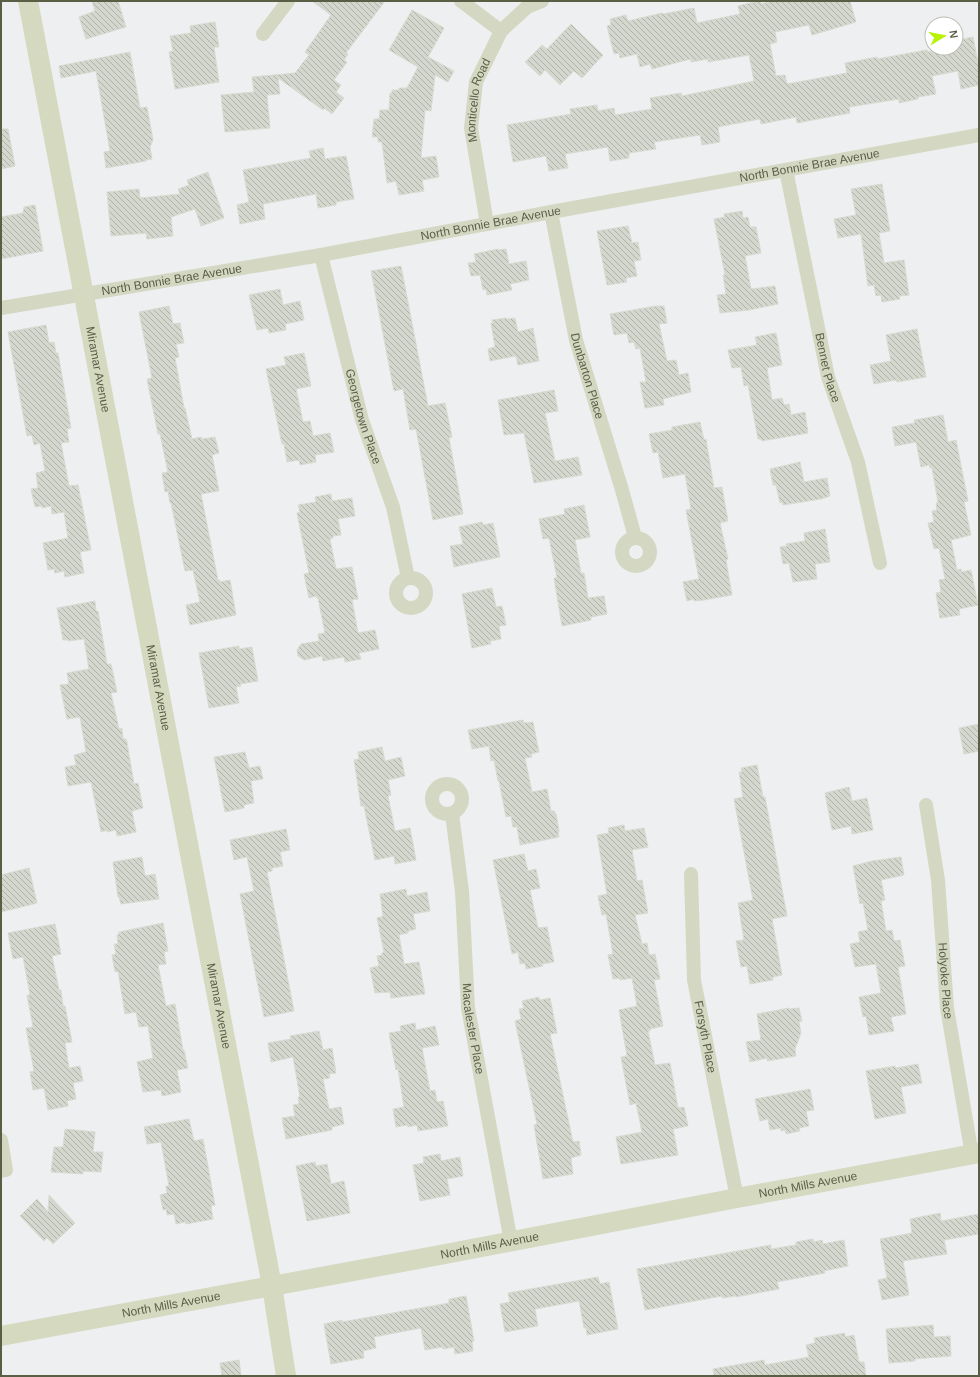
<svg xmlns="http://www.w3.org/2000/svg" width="980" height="1377" viewBox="0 0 980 1377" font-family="Arial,sans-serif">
<defs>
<pattern id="building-back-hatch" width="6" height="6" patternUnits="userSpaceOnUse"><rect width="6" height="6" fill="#d3d7cd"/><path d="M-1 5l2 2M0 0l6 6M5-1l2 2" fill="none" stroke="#aeb2a8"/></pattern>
</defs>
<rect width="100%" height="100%" fill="#eeeff1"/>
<path fill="url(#building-back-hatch)" stroke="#d7dbd2" d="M92 1H118L126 27 86 39 79 17 95 11Z
M312 1H385L346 53 348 54 344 60 347 62 334 80 341 85 336 92 344 98 332 114 324 108 323 110 278 78 280 94 267 95 270 128 225 132 221 95 254 92 252 77 295 73 309 55 305 52 331 15Z
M758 1H760L761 4 772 1H850L856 22 812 35 809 25 775 32 777 42 770 44 776 76 785 75 787 84 847 73 845 63 877 57V59L927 50 928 52 948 48H956V47L959 46 958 40 973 37 979 68V85L961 89 958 71 932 76 936 94 918 97V99L899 103V99L849 107 850 113 797 123 796 117 761 124 760 119 718 127 720 142 702 145 700 135 654 142 656 149 629 153V158L610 161 608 147 565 154 568 168 549 171 546 156 513 162 507 125 571 114 570 109 597 105 598 111 614 108 615 115 652 109 650 98 681 93 682 96 754 81 749 55 708 62V59L691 62V59L652 69 650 64 640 67 637 54 620 58 619 53 614 54 607 26 611 25 610 19 626 15 628 21 662 13 663 14 694 8 697 23 740 14 738 6Z
M412 10 444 28 428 57 454 71 448 82 435 75 431 111 425 110 421 158 436 156 439 177 422 180 424 191 399 195 396 181 387 183 382 142H378V137H372L374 119H379L380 110H389L390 93H392V90H399V88H407L418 67 389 50Z
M215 22 219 47H214L219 82 175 89 169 52 173 51 170 36 191 33 190 26Z
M571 24 603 55 582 78 574 71 560 85 545 70 540 76 525 62 542 45 547 49Z
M130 52 140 108 147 107 153 140 150 147 152 159 146 160V161L106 168 104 152 110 151 96 71 61 78 59 66Z
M1 129H8L15 166 1 169Z
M323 148 325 159 346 156 354 199 336 202V205L318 208 316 194 263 204 265 219 240 224 237 205 249 202 243 170 311 158 309 151Z
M208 172 224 218 201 226 195 209 171 217 173 236 147 239 146 233 111 236 107 192 139 189 140 198 180 194 178 189 189 185 187 180Z
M882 184 890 231 879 233 884 263 904 260 909 295 899 296 900 299 882 302 881 295 876 296 874 285 868 286 861 234 838 238 834 219 856 215 851 189Z
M35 205 43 251 1 259V217L23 213 24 207Z
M742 211 743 218 748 217 750 227H756L761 253 745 256 751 289 775 286 778 304 749 310 720 313 717 295 726 294 723 275H725L714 219 725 217 724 214Z
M628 226 632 243 638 242 641 260 634 261 637 276 626 278 627 282 607 285 597 231Z
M498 249V250L506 249 509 264 526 261 529 280 510 284 512 290 487 295 486 289 483 290 480 275 471 276 468 263 476 262 474 254Z
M401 266 428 406 445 403 452 437 449 438 463 514 433 520 416 429 410 430 403 389 394 391 371 271Z
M280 289 283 305 300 301 304 320 285 324 286 330 269 333 268 328 257 330 249 295Z
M169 306 173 324 180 323 184 343 176 344 179 357 175 358 184 408H185L192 439 201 437 202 439 215 437 219 453 212 455 219 491 201 494 218 580H220V582L230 580 236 615 190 625 186 605 200 602 193 570 185 571 171 503H170L168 491 165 492 162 473 168 472 160 434H158L147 379 152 378 139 312Z
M656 306H664L667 323 659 324 667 361 676 360 679 375 688 373 691 392 663 399 664 405 645 408 640 382H646L640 348 636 349 634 342 629 343 627 333 614 335 610 314Z
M506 318V319L515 318 518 332 533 328 539 361 518 365 516 356 490 361 488 349 495 347 491 323H493L492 320Z
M46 325 49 343 54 342 56 353H58L71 428 67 429 69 442 61 443 69 486 78 485 91 550 80 552 84 573 65 577 64 571 55 573 54 569 48 570 43 543 68 538 64 512 52 514 51 506 42 508V506L35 507 31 489 38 488 36 473 45 471 40 443 34 445 32 435 27 436 8 332Z
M917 329 926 377 897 382 896 380 874 384 870 365 891 361 886 335Z
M776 333 782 365 767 368 772 400 782 398 784 405 789 404 791 415 805 412 808 433 762 441 761 439H758L748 385 744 386 741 367 732 368 728 350 757 345 755 337Z
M304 353 311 386 296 389 303 422 310 421 313 436 330 433 334 452 315 455 316 462 300 465 299 460 287 462 284 444H282L266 369 286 365 284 357Z
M554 390 558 411 545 413 555 461 578 457 582 475 534 483 524 433 504 435 498 400Z
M943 415 948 442 956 440 968 501 964 502 971 535 951 540 957 570 961 569V572L971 570 978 605 959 609 960 615 940 618 936 593 941 592 939 580 945 579 939 548 934 549 928 523 934 522 932 511 937 510 936 503 938 502 932 468H930L929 465 921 467 916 442 895 446 892 427 915 423 914 420Z
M700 422 704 440 706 439 714 488 722 487 728 521 720 523 728 559 726 560 732 595 704 600 694 601V599L687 601 683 582 699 579 686 510 691 509 685 474 663 478 658 452 653 453 649 434 672 430V427Z
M800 462 804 482 827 478 830 496 821 499 783 505 782 502 780 503 776 485H773L770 469Z
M331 494 332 501 352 498 355 516 338 519 341 535 333 536V538L330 539 336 569 352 567 358 599 352 600 358 633 375 630 379 649 359 653 361 659 345 662 344 657 323 661 322 656 304 660 298 656 297 650 301 644 319 641 318 634 325 633 318 598H317L316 596 309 598 304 574 309 573 297 513 300 512 298 505 316 502 315 497Z
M584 505 590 537 575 540 581 573H584L588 598 604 596 607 614 591 617V620L562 626 554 578H557L549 538 543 539 539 519 565 514 564 509Z
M482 522 483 525 493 523 500 557 454 567 450 546 463 544 459 527Z
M825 529 830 562 815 564 817 579 793 582 789 563 783 564 780 547 787 546 786 544 805 541 804 533Z
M492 588 496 607 502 606 506 625 499 626 501 639 490 641 491 644 472 648 462 594Z
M95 601 96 611H98L107 664H111L117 692 111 693 119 729 122 728 123 739H126L127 742 134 784 138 783 143 808 132 811 136 832 117 836 116 830 107 832V830L101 832 91 782 68 786 65 767 76 765 74 755 86 752 80 717 67 719 60 685 69 684 67 673 89 669 84 639 68 641V640H63L57 608Z
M239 646V649L252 647 258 681 240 684 241 686 236 687 239 703 209 708 199 653Z
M523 720 524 723 533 722 539 752 531 754 532 757 525 758 532 792 547 789 551 811H554L555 813 556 814 559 831 558 833 559 837 520 845 517 827H513L511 816 506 817 499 781H498L494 760 491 761 489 746 472 749 468 730Z
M979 724V751L964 754 959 728Z
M382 747 385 761 401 757 405 776 388 780 391 795 388 796 395 831 410 828 416 860 395 864 394 856 375 860 364 806H361L354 760 359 759 358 752Z
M245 752 249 768 260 766 263 779 251 781 254 803 244 805V808L225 812 214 757Z
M757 765 763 797H765L787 916 772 919 782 975 773 977V980L750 984 747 966 741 967 736 941 744 940 738 903 753 900 734 799 743 797 739 772H742L741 768Z
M849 787 852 801 867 798 873 830 852 834 851 826 832 830 825 793Z
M624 825 625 831 644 828 648 847 632 850 637 881 642 880 648 913 635 915 642 944 647 943 649 955 655 954 660 979 654 980 663 1026 650 1029V1031H648L655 1065 670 1063 678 1108 684 1107 688 1126 673 1129 678 1155 621 1164 616 1137 642 1132 636 1103 630 1105 621 1057 627 1056 619 1010 637 1006 632 978 620 980 619 978 613 979 608 955 613 954 606 914 602 915 598 896 607 894 597 835 609 833 608 828Z
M286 829 290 850 280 852 283 866 272 868V871L267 872 294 1011 264 1017 240 894 254 891 247 857 234 860 230 840Z
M524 854 528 871 536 869 540 888 530 890 538 928 547 927 554 962 542 964 543 966 526 969 525 963 520 964 518 952 512 954 493 860Z
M142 857 145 876 155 874 159 899 121 904 119 897H118L113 862Z
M901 857 904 875 881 880 885 900 881 901 886 931 892 930 894 941 900 940 905 966 898 967 906 1014 891 1017 894 1031 869 1035 866 1016 863 1017 859 997 881 993 876 964 855 967 850 944 860 942 858 932 868 930 863 903 860 904 853 866 872 861Z
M29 868 37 903 1 912V875Z
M406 889 407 896 427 892 430 911 413 914 416 929 408 931V933L399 935 404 964 419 962 425 994 391 998 390 992 375 993 370 968 379 966 377 956 382 955V953L384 952 377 918 383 916 380 894Z
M163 923 168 951 164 952 166 964 158 965 166 1006 175 1004 183 1050H184L188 1068 177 1070 181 1092 162 1096 161 1090 143 1092 137 1062 153 1058 148 1026 139 1027 136 1012 125 1014 118 971 115 972 112 955 116 954 114 944H118L117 935 119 934V932Z
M55 924 61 954 52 956 59 990H61L63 1006H65L72 1042 65 1043 69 1068 80 1066 83 1081 73 1083 76 1099 67 1101 68 1106 48 1110 44 1088 33 1090 30 1072 34 1071 26 1028 33 1027 27 995H30L23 957 13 959 8 933Z
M539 997V1000L550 998 557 1033 550 1034 573 1142 579 1141 581 1155 571 1158 573 1174 543 1179 534 1125 537 1124 515 1021 521 1019 519 1009 524 1008 522 1001Z
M789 1008V1009L799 1008 802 1021 799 1022 801 1033 795 1049 796 1056 767 1061V1058L750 1062 746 1042 761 1040 757 1014Z
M415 1023 416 1030 435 1026 439 1045 422 1048 430 1091 435 1090 437 1102 443 1101 448 1126 418 1131 417 1125 408 1127 407 1125 396 1127 393 1109 404 1107 398 1069 396 1070 389 1033 401 1031 400 1026Z
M319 1031 323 1050 332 1048 336 1073 329 1074 330 1078 323 1079 329 1109 341 1107 344 1124 332 1127V1130L286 1139 282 1118 295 1116 293 1105 299 1104 298 1097H300L293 1057 271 1062 268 1043 291 1039 290 1036Z
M918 1064 922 1083 901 1087 906 1113 875 1119 866 1071 895 1066 896 1068Z
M810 1089 814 1110 806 1111 809 1126 799 1128 800 1131 786 1134 785 1130 781 1131V1128L770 1130 768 1119 760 1121 755 1099Z
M189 1119 194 1141 203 1139 215 1205 211 1206 213 1219 186 1224 185 1222 176 1224 174 1214 167 1215 166 1209 163 1210 160 1195 167 1193 166 1186H169L161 1142 147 1144 144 1127Z
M65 1129 95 1132 93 1152H103L101 1172 83 1171V1174L51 1172 54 1147H63Z
M440 1154 441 1161 460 1157 463 1176 447 1179 450 1195 420 1201 413 1165 424 1163 423 1157Z
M315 1162 316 1166 327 1164 331 1184 344 1181 350 1213 307 1221 296 1166Z
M49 1195 75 1223 53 1244 47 1238 44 1241 20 1216 37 1199 48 1212Z
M940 1213 941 1221 979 1214V1234L944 1240 947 1254 903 1261 909 1295 882 1300 878 1280 887 1278 880 1239 912 1233 910 1219Z
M813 1239 814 1242 822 1240 823 1244 844 1240 848 1266 824 1271 825 1273 777 1282 779 1289 736 1297V1296L722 1298V1296L645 1310 637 1269 771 1245V1249L796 1245V1242Z
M598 1277 600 1284 609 1282 618 1329 587 1335 586 1328H584L579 1301 535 1309 538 1326 505 1332 500 1304 510 1302 508 1293Z
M466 1296 474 1341 472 1342 473 1351 455 1354 454 1347 443 1349 442 1347 425 1350 421 1328 374 1337 376 1348 363 1351 364 1358 331 1364 324 1324 342 1320V1322L449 1303V1299Z
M933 1325 934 1337 950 1336 951 1356 915 1359V1361L889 1363 886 1329Z
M845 1333V1337L854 1335 859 1362H864L866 1376H714L713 1369 764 1360 765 1365 809 1357 806 1345 815 1343 814 1338Z
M239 1360 241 1375 222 1376 220 1363Z"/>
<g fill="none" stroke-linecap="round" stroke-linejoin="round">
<g stroke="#d4d8c3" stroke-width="14">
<path d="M461 1 501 31"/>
<path d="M263 34 288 1"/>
<path id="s1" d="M786 170 828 377 858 462 880 563"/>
<path id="s2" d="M551 212 576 340 622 490 635 537"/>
<path id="s3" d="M487 224 471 128 476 82 501 31 527 7 542 1"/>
<path id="s4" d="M321 255 362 420 393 507 408 578"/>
<path id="s5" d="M1 308 321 255 551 212 979 135"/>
<circle cx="636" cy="552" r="14"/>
<circle cx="411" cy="593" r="15"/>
<circle cx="447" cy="799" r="15"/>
<path id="s6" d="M926 805 938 880 947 1008 972 1155"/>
<path id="s7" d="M452 814 462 891 468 1008 511 1242"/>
<path id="s8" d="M691 874 694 980 737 1198"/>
<path d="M1 1140 6 1170 1 1171"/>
</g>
<g stroke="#d4d9bf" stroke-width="20">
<path id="s9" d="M28 1 272 1286 286 1376"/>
<path id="s10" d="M1 1336 440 1255 737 1198 979 1153"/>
</g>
</g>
<g text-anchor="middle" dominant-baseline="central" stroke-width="4" stroke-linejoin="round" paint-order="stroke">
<g font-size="12" fill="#5a5e45" stroke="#fff">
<text stroke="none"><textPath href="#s3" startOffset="126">Monticello Road</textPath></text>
<text stroke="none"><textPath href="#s5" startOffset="821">North Bonnie Brae Avenue</textPath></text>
<text stroke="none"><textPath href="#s5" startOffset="497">North Bonnie Brae Avenue</textPath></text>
<text stroke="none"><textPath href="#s5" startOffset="173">North Bonnie Brae Avenue</textPath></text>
<text stroke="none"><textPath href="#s1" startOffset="202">Bennet Place</textPath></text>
<text stroke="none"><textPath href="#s9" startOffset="375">Miramar Avenue</textPath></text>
<text stroke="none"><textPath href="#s2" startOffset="168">Dunbarton Place</textPath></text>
<text stroke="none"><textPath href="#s4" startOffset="167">Georgetown Place</textPath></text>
<text stroke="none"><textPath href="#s9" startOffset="699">Miramar Avenue</textPath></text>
<text stroke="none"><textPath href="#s6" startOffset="177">Holyoke Place</textPath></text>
<text stroke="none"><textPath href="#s9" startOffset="1023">Miramar Avenue</textPath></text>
<text stroke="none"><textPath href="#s7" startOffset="216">Macalester Place</textPath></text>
<text stroke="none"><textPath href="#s8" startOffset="164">Forsyth Place</textPath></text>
<text stroke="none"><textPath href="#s10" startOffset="821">North Mills Avenue</textPath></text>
<text stroke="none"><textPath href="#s10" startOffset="497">North Mills Avenue</textPath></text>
<text stroke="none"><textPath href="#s10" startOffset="173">North Mills Avenue</textPath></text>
</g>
</g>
<rect width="980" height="1377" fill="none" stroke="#5a5e45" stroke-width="4"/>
<g transform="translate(944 36) rotate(80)"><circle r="19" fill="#ffffff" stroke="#bdbfb5"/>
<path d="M0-3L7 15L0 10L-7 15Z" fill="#b7f207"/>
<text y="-6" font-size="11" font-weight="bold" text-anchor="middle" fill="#5a5e45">N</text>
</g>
</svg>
